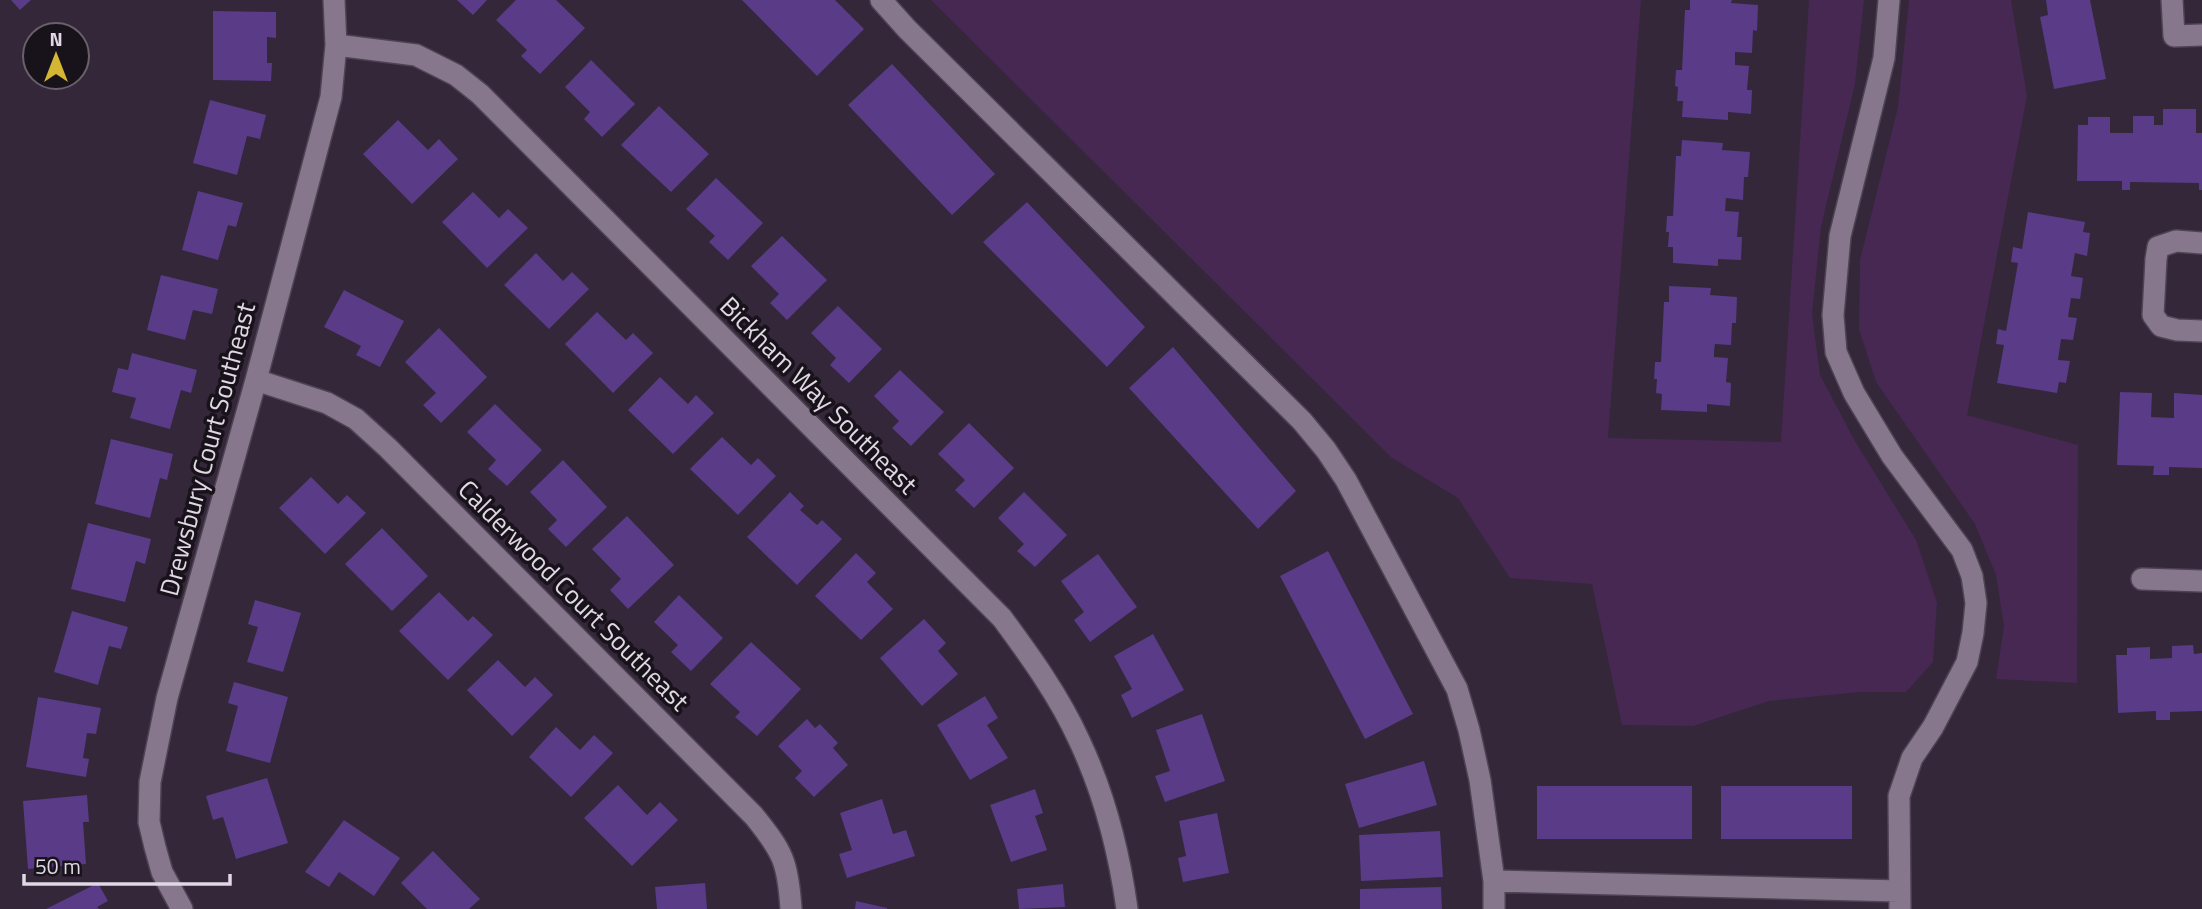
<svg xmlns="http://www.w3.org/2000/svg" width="2202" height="909" viewBox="0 0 2202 909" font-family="'Titillium Web',sans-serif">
<rect width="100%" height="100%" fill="#332739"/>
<path fill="#462853" d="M931 0H1641L1608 438 1781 442 1809 0H1864L1855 84 1821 227 1812 314 1820 375 1855 441 1916 540 1937 603 1933 662 1906 692H1861L1769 701 1693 726 1622 725 1592 584 1510 578 1458 498 1392 458Z
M1909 0H2011L2027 96 1967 415 2078 445 2077 683 1996 679 2004 626 1996 575 1975 524 1876 382 1859 329 1860 260 1898 107Z"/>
<path fill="#593b87" d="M11 0H31L20 10Z
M457 0H487L473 15Z
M516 0H556L585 28 540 74 521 56 527 50 496 20Z
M742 0H835L864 29 817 76Z
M1690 0H1732L1731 3 1758 5 1757 31 1753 30 1752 53 1735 52V65L1749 66 1747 90H1752L1751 114 1728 112V120L1682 117 1683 101H1677L1678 87 1675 86 1676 70H1682L1685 10H1690Z
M2046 0H2090L2106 79 2054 89 2040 17 2048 15Z
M213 11 276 12V38L267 37V63H272L271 81 213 80Z
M591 60 635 104 602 137 584 119 590 112 565 87Z
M892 64 995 174 952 215 848 105Z
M210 100 266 115 260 139 247 136 237 175 193 163Z
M659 106 709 154 671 192 621 145Z
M2163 109H2196V133H2202V190H2199V183L2130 182V190H2122V181H2077L2078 125H2088V117H2110V133H2133V116H2154V125H2163Z
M398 120 428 150 439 139 458 159 412 204 363 154Z
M1682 140 1723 143 1722 150 1750 152 1748 177H1744L1743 200 1726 198 1725 211 1739 212 1737 237H1742L1741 260 1718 259V266L1673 263V247H1668L1669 232H1666L1667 216H1673L1676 156H1681Z
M716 178 763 223 728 260 709 242 715 236 686 209Z
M198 191 243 203 236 227 228 225 218 260 182 250Z
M473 192 499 218 508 209 528 228 487 268 442 222Z
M1027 202 1145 327 1107 367 983 242Z
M2028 212 2085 222 2083 232 2090 233 2087 256 2075 253 2071 276 2083 278 2080 299 2071 298 2068 317 2077 318 2073 340 2061 339 2058 360 2070 361 2066 383 2059 382 2057 393 1997 383 2004 345 1996 344 1998 329 2006 331 2018 263 2011 262 2013 247 2022 249Z
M782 236 827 280 787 320 770 303 779 294 751 266Z
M536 253 563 281 572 272 589 289 549 329 504 285Z
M161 275 218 289 212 314 193 310 185 340 147 330Z
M1669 286 1711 288 1710 295 1737 297 1736 323H1732L1731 345 1715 344 1714 351V357L1728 358 1726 382 1731 383 1730 406 1707 404V412L1661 410 1662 394 1656 393 1657 379H1654L1655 362H1661L1664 302H1669Z
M344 290 404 321 380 367 356 355 361 346 324 327Z
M838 306 882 349 849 383 830 365 836 358 811 333Z
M597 312 626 340 633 333 653 353 613 393 565 344Z
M439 328 487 377 441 423 423 405 436 393 405 362Z
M1173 347 1296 491 1258 529 1129 388Z
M132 353 197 370 191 393 181 390 170 429 130 418 136 398 112 392 118 368 128 370Z
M900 370 944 412 911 446 892 428 899 421 874 396Z
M660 377 688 404 696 395 714 413 673 454 628 410Z
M2120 392 2152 393 2151 417 2174 418V393L2202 395V468L2169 467V475H2153L2154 466 2117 465Z
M495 404 542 450 507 486 488 469 496 460 467 432Z
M969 423 1014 468 974 508 955 490 965 480 938 454Z
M722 437 751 465 758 458 776 476 738 515 690 469Z
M111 439 173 454 167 480 160 478 150 518 95 504Z
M563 460 607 507 566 547 548 529 557 520 530 492Z
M311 477 338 504 347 495 366 513 325 554 279 508Z
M790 492 804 506 800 510 817 525 822 520 842 539 797 585 747 537Z
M1024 492 1067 535 1035 567 1017 551 1024 544 998 518Z
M627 516 674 565 628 609 610 590 621 579 592 549Z
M88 523 151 539 145 564 136 561 125 602 71 589Z
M382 528 428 576 392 611 345 564Z
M1328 551 1413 714 1365 739 1280 576Z
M856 553 876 573 867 582 893 609 861 640 815 596Z
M1098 554 1137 607 1090 642 1074 620 1084 612 1061 581Z
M439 592 468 621 473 616 493 635 448 680 399 631Z
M679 595 723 638 691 671 671 652 678 645 654 622Z
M255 600 301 613 283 672 247 662 258 627 248 624Z
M72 611 128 627 121 649 109 646 98 685 54 672Z
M924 619 946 643 938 651 958 674 922 706 880 658Z
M1153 634 1184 690 1132 718 1121 695 1132 689 1114 656Z
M751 642 801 689 757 736 735 717 740 712 710 684Z
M2193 645 2194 654 2202 653V711L2170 712V720H2156V711L2118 713 2116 655H2127V648L2150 647V659L2172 658V646Z
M498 660 525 687 535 677 553 695 512 736 467 690Z
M234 682 288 697 270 763 226 751 238 706 228 703Z
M985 696 998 718 987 725 1008 758 970 780 937 725Z
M38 697 101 708 96 734 87 733 83 758 89 759 86 777 26 767Z
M1202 714 1225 781 1165 802 1155 776 1170 771 1156 730Z
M807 719 815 728 820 724 838 743 833 748 848 765 814 797 795 778 802 771 778 746Z
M556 727 580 750 594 735 613 753 571 797 529 757Z
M1424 761 1437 805 1359 828 1345 784Z
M267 778 288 843 236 859 223 817 213 820 206 796Z
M618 785 647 815 660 802 678 820 632 866 584 818Z
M1537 786H1692V839H1537Z
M1721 786H1852V839H1721Z
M1035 789 1043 813 1035 816 1047 850 1011 862 990 805Z
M87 795 89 822H83L86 864 28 869 23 801Z
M882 799 893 834 906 830 915 856 847 878 839 854 852 850 840 813Z
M1217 813 1229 873 1183 882 1178 858 1186 856 1179 821Z
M344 820 400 858 374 896 339 872 329 887 305 872Z
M1440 831 1443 877 1361 881 1359 835Z
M433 851 480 899 469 909H427L401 883Z
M98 883 108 901 97 907 99 909H46Z
M705 883 707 909H657L655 887Z
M1063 884 1065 907 1019 909 1017 889Z
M1441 887 1442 909H1360V889Z
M856 901 887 908V909H855Z"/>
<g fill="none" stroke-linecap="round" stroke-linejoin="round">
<g stroke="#4e4353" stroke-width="24">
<path id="street" d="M881 0 907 29 1302 421 1326 450 1346 480 1457 689 1469 730 1480 780 1494 881V909
M1889 0 1884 58 1840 236 1833 315 1836 352 1854 393 1892 456 1962 550 1972 576 1976 603 1973 633 1967 662 1933 727 1912 758 1899 796 1900 909
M2172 0 2174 36 2202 35
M336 45 416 55 456 75 480 94 1002 618C1030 656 1059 696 1079 740 1104 793 1119 851 1127 909
M2202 243 2176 241 2158 247 2156 259 2153 315 2161 326 2177 330 2202 331
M256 380 327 403 356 419 388 448 754 816C783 852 788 862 791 909
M2142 579 2202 581
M1494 881 1899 891
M182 909 162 872 155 847 149 822 150 782 167 698 256 380 331 97 336 45 334 0"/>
</g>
<use href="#street" stroke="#86778d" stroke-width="21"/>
</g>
<g text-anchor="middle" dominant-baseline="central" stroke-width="7" stroke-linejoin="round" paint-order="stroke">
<g font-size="26" fill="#e0d8e4" stroke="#18121a">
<text transform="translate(819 395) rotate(45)">Bickham Way Southeast</text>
<text transform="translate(207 449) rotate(-75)">Drewsbury Court Southeast</text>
<text transform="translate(574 595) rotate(45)">Calderwood Court Southeast</text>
</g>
</g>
<g transform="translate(56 56)"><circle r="33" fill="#18121a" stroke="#68616b" stroke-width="2"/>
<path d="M0-5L12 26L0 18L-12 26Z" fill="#d4b635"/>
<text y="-10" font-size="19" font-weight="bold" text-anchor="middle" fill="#e0d8e4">N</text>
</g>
<path d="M24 874v10h206v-10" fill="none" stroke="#e0d8e4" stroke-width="3.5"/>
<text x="35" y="874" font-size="21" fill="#e0d8e4" stroke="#18121a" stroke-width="5" paint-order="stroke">50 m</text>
</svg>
